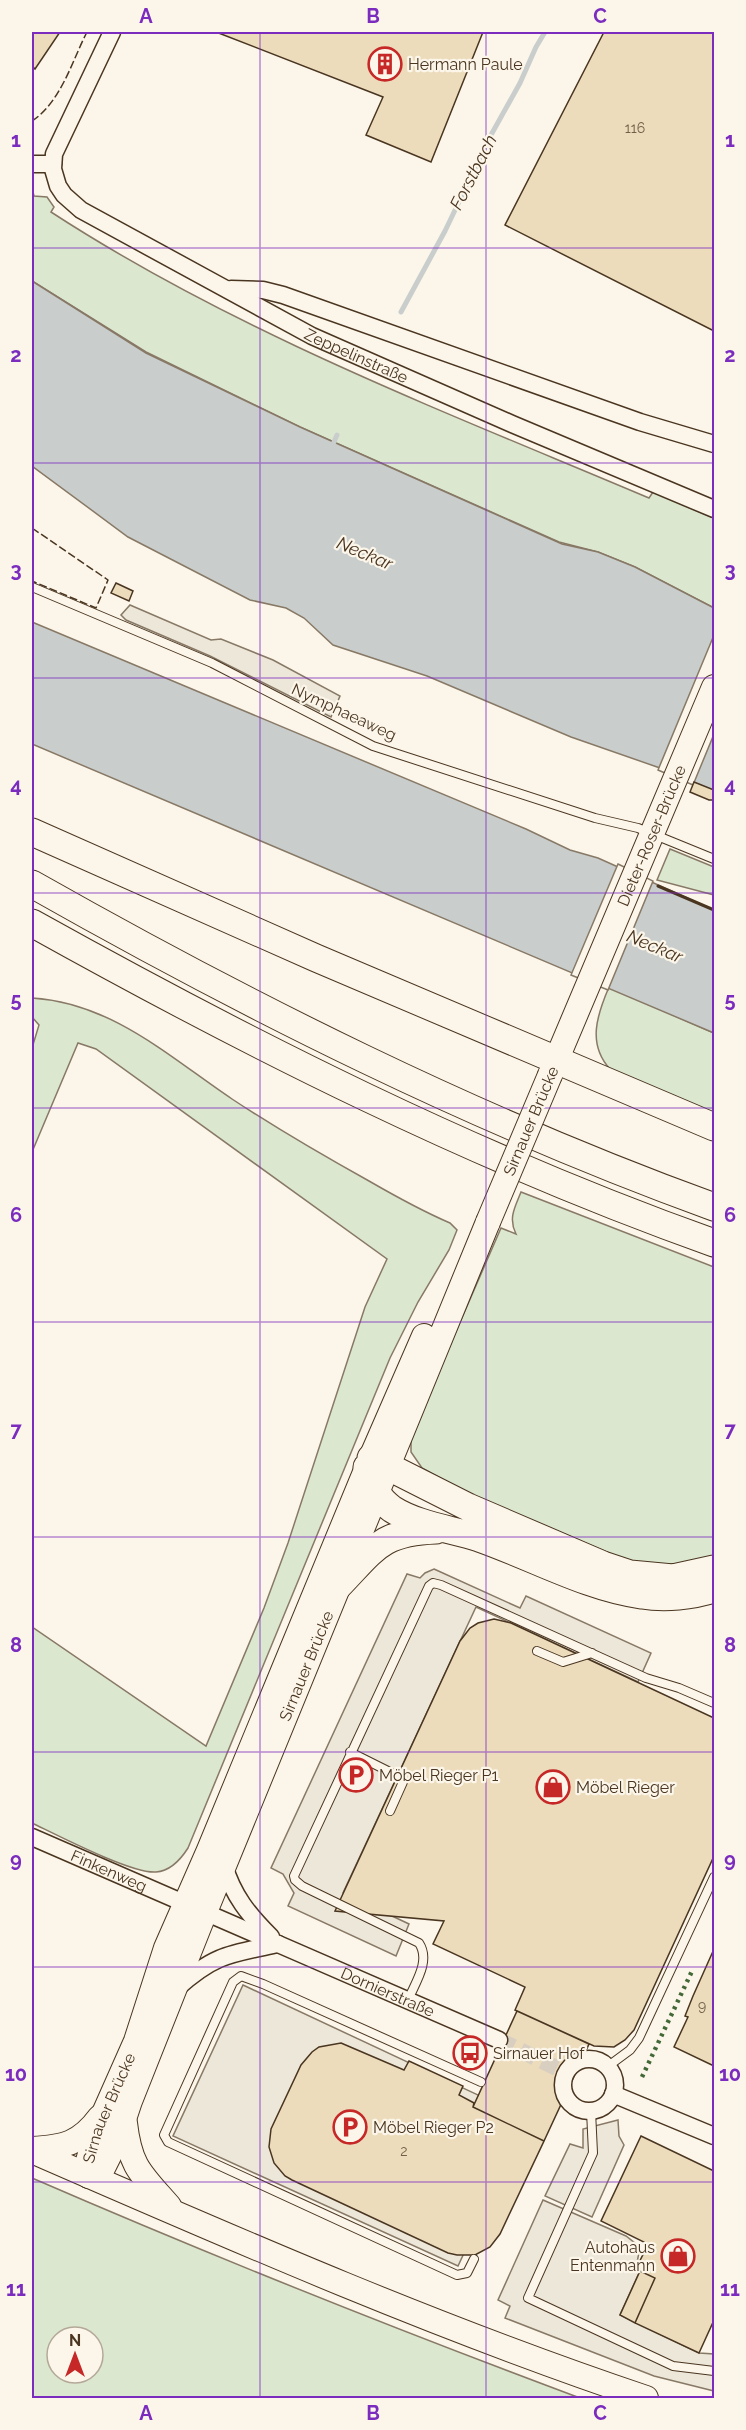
<svg xmlns="http://www.w3.org/2000/svg" width="746" height="2430" viewBox="0 0 746 2430" font-family="Raleway,sans-serif">
<rect width="100%" height="100%" fill="#fbf6e9"/>
<path fill="#dce7d0" stroke="#887966" stroke-width="1.5" fill-rule="evenodd" d="M32 188 34 196 47 197 54 207 51 212C237 333 446 412 649 498L653 492 714 518V608L635 567 598 552 559 542 300 427 146 352 32 281Z
M670 849 714 867V895L657 880Z
M609 987 714 1033V1115L610 1069C587 1044 597 1015 609 987Z
M32 998C112 1003 168 1056 232 1099 276 1128 322 1155 369 1181 395 1196 422 1211 450 1223L457 1230 449 1250 418 1302 390 1358 188 1848C181 1859 171 1871 156 1872 132 1874 57 1835 32 1823V1627L206 1746 264 1608 288 1543 365 1307 387 1259 96 1049 78 1043 32 1152V1048L39 1025 32 1017Z
M521 1192 714 1267V1562L699 1565 633 1563 469 1494 422 1468 411 1452V1435L501 1228 516 1234C508 1218 515 1207 521 1192Z
M32 2178C212 2256 395 2329 580 2398H32ZM57 2337H93V2373H57Z"/>
<path fill="#ede7d9" stroke="#887966" stroke-width="1.5" d="M130 605 211 640 221 639 273 660 340 696 331 717 210 656 126 620 121 615Z
M434 1569 520 1608 526 1596 651 1653 638 1682 476 1607 343 1893 409 1924 396 1956 288 1906 294 1893 283 1874 271 1868 407 1574 420 1578 425 1573Z
M243 1985 527 2118 458 2266 173 2136Z
M618 2120 619 2136 624 2145 592 2217 545 2196 570 2144 583 2148V2129Z
M543 2200 626 2236 640 2247 636 2268 640 2271 620 2315 699 2353 714 2354V2391L654 2376 505 2318 510 2306 498 2300Z"/>
<path fill="#c9cecd" stroke="#887966" stroke-width="1.5" d="M32 281 146 353 300 427 562 544 598 552 635 567 714 608V791L660 768 571 737 427 676 333 645 304 618 286 608 250 600 128 537 32 466Z
M32 622 526 829 570 850 598 858 714 910V1033L32 744Z"/>
<path fill="#fbf6e9" stroke="#887966" stroke-width="1.5" d="M714 635V734L693 785 658 770Z
M618 864 653 881 608 990 571 975Z"/>
<g fill="none" stroke-linecap="round" stroke-linejoin="round">
<path stroke="#c9cecd" stroke-width="5" d="M401 312 445 231 491 135 520 83 536 47 545 32
M334 442 337 435"/>
</g>
<path fill="#ecdcbc" stroke="#4a3520" stroke-width="1.5" d="M32 32H60L35 69 32 66Z
M216 32H483L431 162 366 135 383 97Z
M604 32H714V331L505 225Z
M116 583 133 591 129 601 111 593Z
M694 782 714 790V800H709L690 792Z
M494 1619 511 1623 714 1718V1856L634 2030 625 2040 614 2047 594 2046 515 2010 525 1987 433 1944 444 1921 335 1911 460 1641 470 1628 478 1623Z
M714 1949V2066L674 2047 688 2017 685 2016 693 1996Z
M517 2011 589 2044 544 2141 473 2107Z
M341 2043 404 2070 409 2061 463 2086 459 2095 474 2103 473 2107 544 2141 500 2234 490 2247 475 2255H457L448 2253 292 2180 285 2176 274 2163 269 2147 271 2129 301 2065 312 2052 319 2047Z
M641 2136 714 2171V2320L699 2353 635 2323 655 2278 636 2269 648 2244 601 2221Z
M640 2271 655 2278 635 2323 620 2315Z"/>
<g fill="none" stroke-linecap="round" stroke-linejoin="round">
<path stroke="#d8cfc1" stroke-width="16" stroke-dasharray="16 8" stroke-linecap="butt" d="M499 2040 567 2073"/>
<g stroke="#4a3520" stroke-width="10">
<path id="service" d="M32 587 212 663 373 746 595 818 638 828 714 859
M537 1651 563 1662 592 1653
M350 1752 402 1778 403 1782 390 1811
M408 2000C415 1983 431 1961 419 1943L302 1886 295 1880 294 1876 429 1586 433 1583 441 1585 646 1678 679 1688 714 1703
M607 2067 630 2050 639 2038 714 1877
M591 2111 593 2153 528 2298 673 2366 714 2371
M474 2259 467 2273 457 2275 168 2142 164 2135 233 1982 241 1976 263 1984 481 2082"/>
</g>
<g stroke="#4a3520" stroke-width="19">
<g id="minor">
<path id="s1" d="M112 32 54 154 53 169 58 186 64 195 81 210 312 336 512 424 714 509"/>
<path d="M32 164H53"/>
<path d="M231 289 263 290 283 295 640 422 714 444"/>
<path id="s2" d="M32 1837 499 2040"/>
<path d="M224 1865C233 1896 249 1915 271 1937"/>
<path d="M177 1988C215 1954 230 1954 278 1944"/>
<circle cx="589" cy="2085" r="26"/>
<path d="M613 2094 714 2136"/>
</g>
</g>
<g stroke="#4a3520" stroke-width="26">
<g id="secondary">
<path id="s3" d="M550 1075 714 687"/>
<path d="M125 2123C130 2167 141 2174 169 2206"/>
<path d="M32 2149C64 2147 80 2144 100 2117"/>
<path d="M32 2151C234 2239 437 2328 646 2398"/>
<path id="s4" d="M89 2176 103 2168 117 2140 130 2101 205 1912 488 1222"/>
<path id="s5" d="M89 2176 88 2161 97 2129 136 2041 166 1948 209 1850 373 1453 424 1336"/>
</g>
</g>
<g stroke="#4a3520" stroke-width="29">
<path id="trunk" d="M32 832 316 958 714 1127
M32 884C251 1008 477 1121 714 1207
M32 923C251 1045 477 1159 714 1243
M371 1458 468 1507 603 1565 630 1574 673 1578 714 1569
M367 1467C370 1485 378 1499 392 1509 417 1525 451 1529 479 1538 531 1556 588 1588 642 1595 665 1599 692 1596 714 1589
M338 1586C374 1549 380 1532 436 1530"/>
</g>
<use href="#service" stroke="#fbf6e9" stroke-width="8"/>
<use href="#minor" stroke="#fbf6e9" stroke-width="16"/>
<use href="#secondary" stroke="#fbf6e9" stroke-width="24"/>
<use href="#trunk" stroke="#fbf6e9" stroke-width="27"/>
<g stroke="#4a3520" stroke-width="26" stroke-linecap="butt">
<path id="secondary-bridge" d="M488 1222 550 1075"/>
</g>
<use href="#secondary-bridge" stroke="#fbf6e9" stroke-width="24"/>
<path stroke="#436837" stroke-width="4.5" stroke-dasharray="3 4.5" stroke-linecap="butt" d="M642 2077 693 1969"/>
<path stroke="#4a3520" stroke-width="1.5" stroke-dasharray="8 3" stroke-linecap="butt" d="M32 121C61 102 72 61 87 32
M32 528 108 580 96 608 32 581"/>
<path stroke="#4a3520" stroke-width="3" d="M658 886 714 910"/>
</g>
<path fill="none" stroke="#7b2cbf" stroke-width="1.5" stroke-opacity="0.55" d="M260 32V2398M486 32V2398M32 248H714M32 463H714M32 678H714M32 893H714M32 1108H714M32 1322H714M32 1537H714M32 1752H714M32 1967H714M32 2182H714"/>
<defs>
<g id="building-ring" transform="scale(1.725)"><circle r="9.5" fill="#fbf6e9" stroke="#c62828" stroke-width="1.5"/><path d="M-4-6H4V6H1V3H-1V6H-4ZM-2.5-4.3h1.7v1.8h-1.7ZM.8-4.3h1.7v1.8H.8ZM-2.5-1h1.7V.8h-1.7ZM.8-1h1.7V.8H.8Z" fill="#c62828"/></g>
<g id="parking-ring" transform="scale(1.725)"><circle r="9.5" fill="#fbf6e9" stroke="#c62828" stroke-width="1.5"/><path d="M-3.5-5.5H1a3.5 3.5 0 0 1 0 7H-1V5.5H-3.5ZM-1-3.4V-.6H.8a1.4 1.4 0 0 0 0-2.8Z" fill="#c62828"/></g>
<g id="shop-ring" transform="scale(1.725)"><circle r="9.5" fill="#fbf6e9" stroke="#c62828" stroke-width="1.5"/><path d="M-5-2.5h2.3a2.7 3.5 0 0 1 5.4 0H5L5.5 6h-11ZM-1.5-2.5h3a1.5 2.3 0 0 0-3 0Z" fill="#c62828"/></g>
<g id="bus-ring" transform="scale(1.725)"><circle r="9.5" fill="#fbf6e9" stroke="#c62828" stroke-width="1.5"/><path d="M-5-6H5V4H4V6H2V4H-2V6H-4V4H-5ZM-3.5-4V0h7V-4ZM-3.5 1.2v1.5H-2V1.2ZM2 1.2v1.5H3.5V1.2Z" fill="#c62828"/></g>
</defs>
<g fill-rule="evenodd">
<use href="#building-ring" x="385" y="64"/>
<use href="#parking-ring" x="356" y="1775"/>
<use href="#shop-ring" x="553" y="1787"/>
<use href="#bus-ring" x="470" y="2053"/>
<use href="#parking-ring" x="350" y="2127"/>
<use href="#shop-ring" x="678" y="2256"/>
</g>
<g text-anchor="middle" dominant-baseline="central" stroke-width="4.5" stroke-linejoin="round" paint-order="stroke">
<g font-size="14" fill="#725f47">
<text x="635" y="128">116</text>
<text x="702" y="2006">9</text>
<text x="404" y="2151">2</text>
</g>
<g font-size="16" fill="#4a3520" stroke="#fbf6e9" text-anchor="start">
<text x="408" y="64">Hermann Paule</text>
<text x="379" y="1775">Möbel Rieger P1</text>
<text x="576" y="1787">Möbel Rieger</text>
<text x="493" y="2053">Sirnauer Hof</text>
<text x="373" y="2127">Möbel Rieger P2</text>
<text x="655" y="2247" text-anchor="end">Autohaus<tspan x="655" dy="18">Entenmann</tspan></text>
</g>
<g font-size="16" fill="#4a3520" stroke="#fbf6e9">
<text stroke="none"><textPath href="#s1" startOffset="513">Zeppelinstraße</textPath></text>
<text transform="translate(344 712) rotate(25)">Nymphaeaweg</text>
<text stroke="none"><textPath href="#s3" startOffset="260">Dieter-Roser-Brücke</textPath></text>
<text transform="translate(531 1121) rotate(-67)">Sirnauer Brücke</text>
<text stroke="none"><textPath href="#s4" startOffset="558">Sirnauer Brücke</textPath></text>
<text stroke="none"><textPath href="#s2" startOffset="84">Finkenweg</textPath></text>
<text stroke="none"><textPath href="#s2" startOffset="388">Dornierstraße</textPath></text>
<text stroke="none"><textPath href="#s5" startOffset="72">Sirnauer Brücke</textPath></text>
</g>
<g font-size="18" font-style="italic" fill="#4a3520" stroke="#fbf6e9">
<text transform="translate(473 172) rotate(-63)">Forstbach</text>
<text transform="translate(365 553) rotate(23)">Neckar</text>
<text transform="translate(655 946) rotate(23)">Neckar</text>
</g>
</g>
<rect width="746" height="2430" fill="none" stroke="#fbf6e9" stroke-width="66"/>
<g transform="translate(75 2355)"><circle r="28" fill="#fbf6e9" stroke="#b4a999" stroke-width="1.5"/>
<path d="M0-4.5L10 22L0 15L-10 22Z" fill="#c62828"/>
<text y="-9" font-size="16" font-weight="bold" text-anchor="middle" fill="#4a3520">N</text>
</g>
<rect x="33" y="33" width="680" height="2364" fill="none" stroke="#7b2cbf" stroke-width="2"/>
<g font-size="20" text-anchor="middle" font-weight="bold" fill="#7b2cbf">
<text x="146" y="23">A</text>
<text x="373" y="23">B</text>
<text x="600" y="23">C</text>
<text x="16" y="147">1</text>
<text x="730" y="147">1</text>
<text x="16" y="362">2</text>
<text x="730" y="362">2</text>
<text x="16" y="577">3</text>
<text x="730" y="577">3</text>
<text x="16" y="792">4</text>
<text x="730" y="792">4</text>
<text x="16" y="1007">5</text>
<text x="730" y="1007">5</text>
<text x="16" y="1222">6</text>
<text x="730" y="1222">6</text>
<text x="16" y="1437">7</text>
<text x="730" y="1437">7</text>
<text x="16" y="1652">8</text>
<text x="730" y="1652">8</text>
<text x="16" y="1867">9</text>
<text x="730" y="1867">9</text>
<text x="16" y="2081">10</text>
<text x="730" y="2081">10</text>
<text x="16" y="2296">11</text>
<text x="730" y="2296">11</text>
<text x="146" y="2420">A</text>
<text x="373" y="2420">B</text>
<text x="600" y="2420">C</text>
</g>
</svg>
